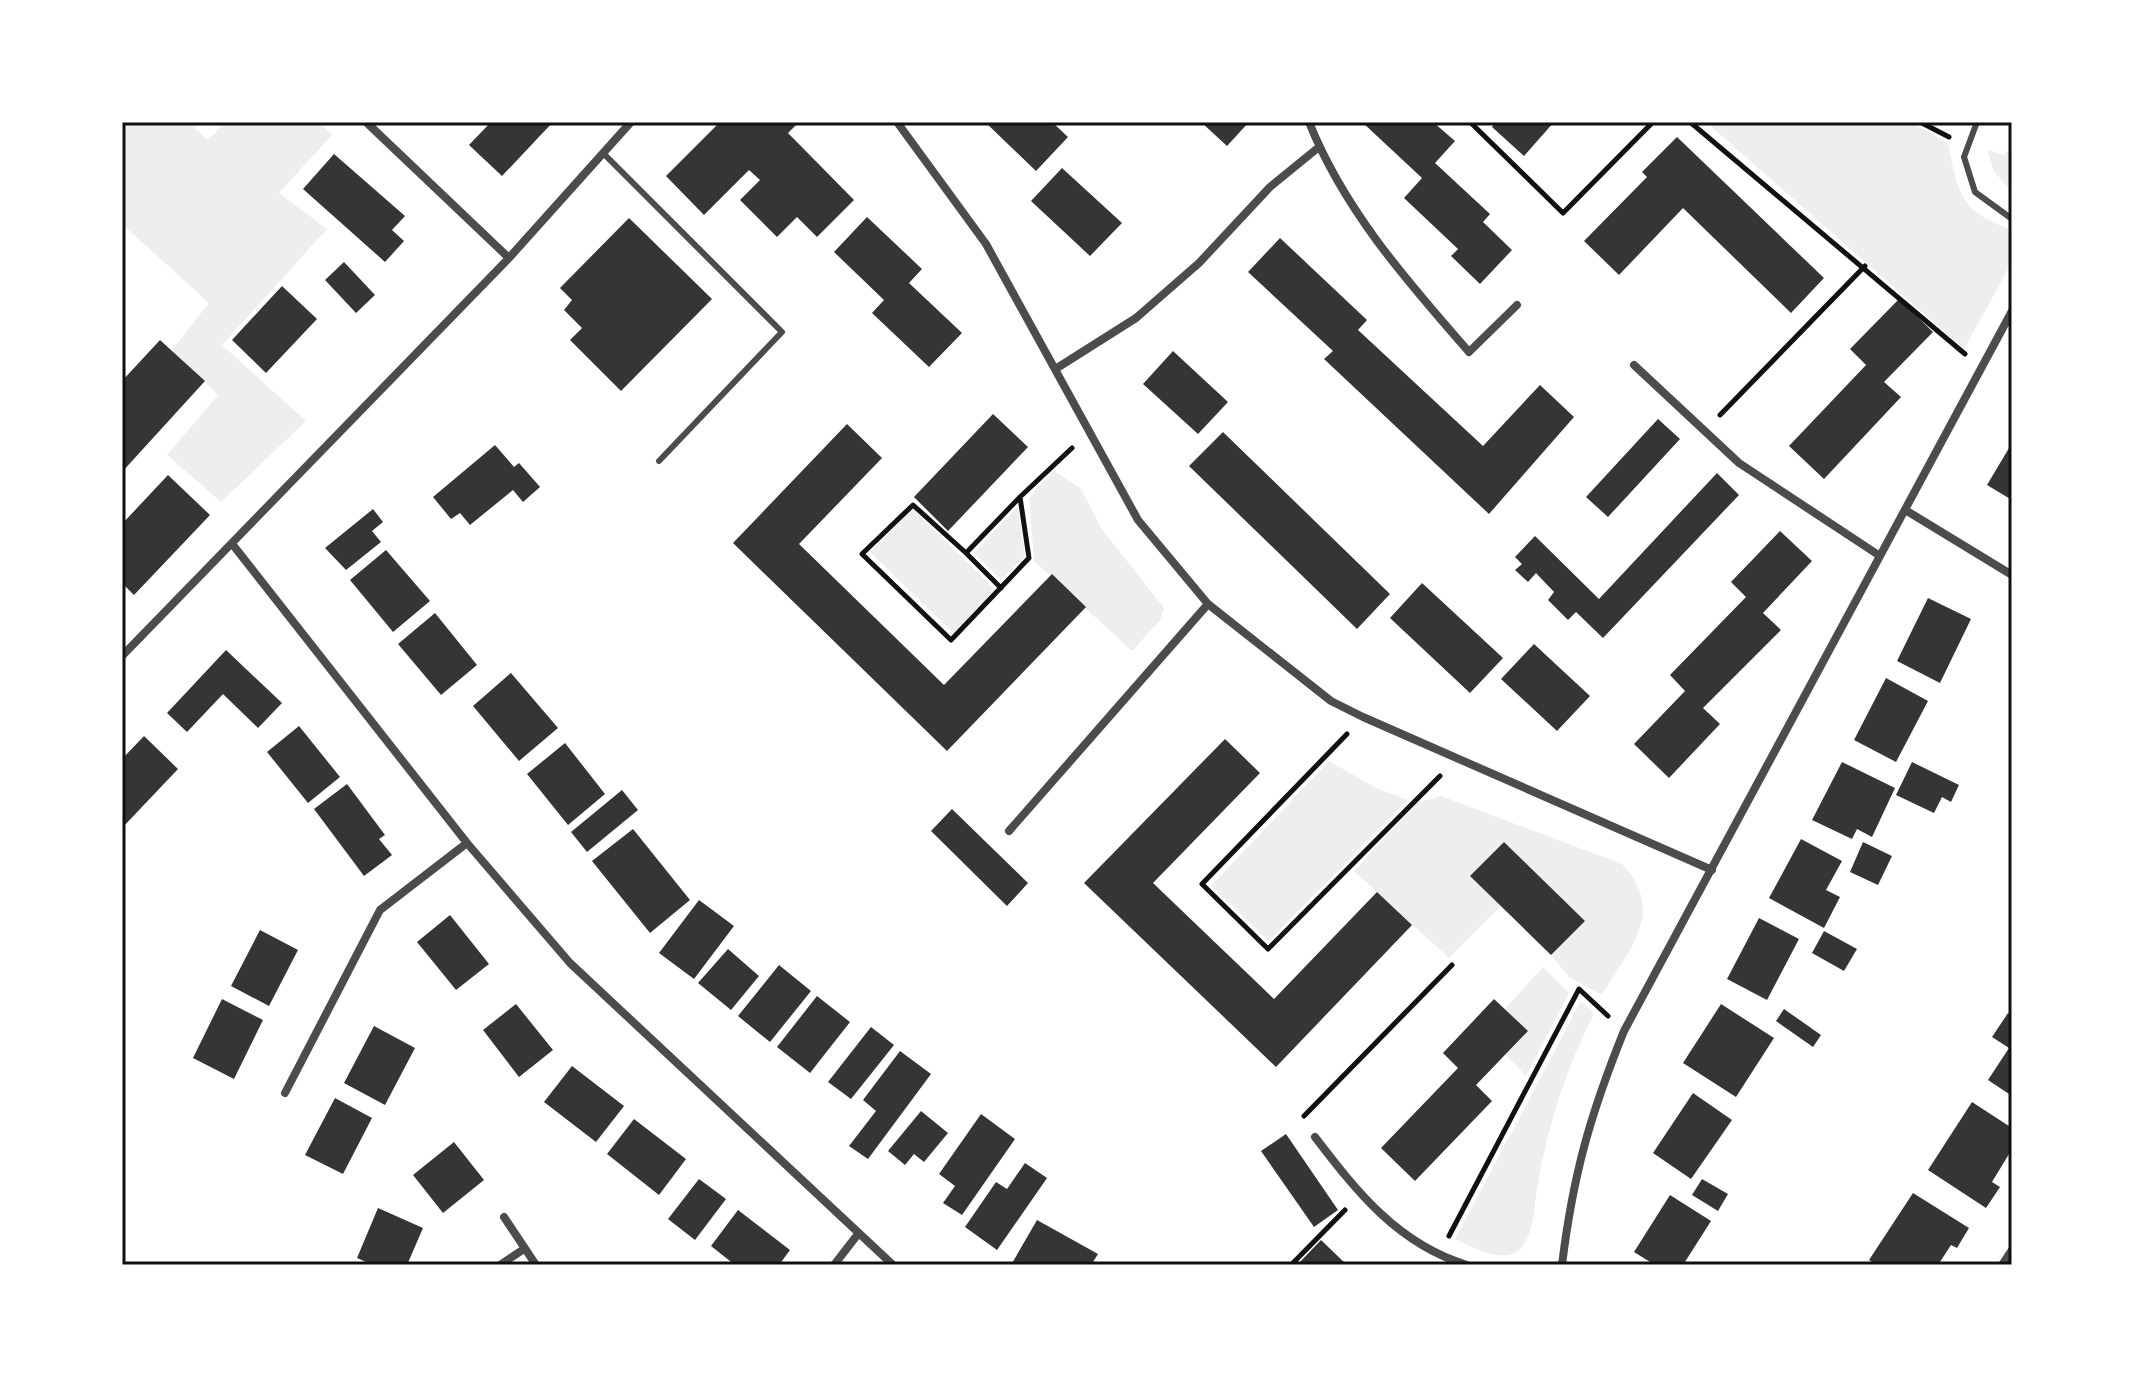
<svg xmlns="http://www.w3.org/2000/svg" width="2134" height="1387" viewBox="0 0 2134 1387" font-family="Cabin,sans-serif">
<rect width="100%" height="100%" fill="#fff"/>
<path fill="#eee" d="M122 122H188L208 140 226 122H318L332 135 279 193 327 229 222 345 306 421 221 502 167 455 218 395 172 350 209 303 122 224Z
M1706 122H1910L1948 143C1959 194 1958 210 2012 230V262L1964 349Z
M2012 142V193L1994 171 1987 150 2005 155Z
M1053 470 1081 489 1101 528 1164 608 1160 620 1132 651 1034 561 1029 498Z
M1018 506 1025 557 1001 580 974 553Z
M913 509 995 590 953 633 870 552Z
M1329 761 1376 788 1408 800 1269 941 1211 886Z
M1441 796 1622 864C1667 912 1629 949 1602 995L1569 977 1551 955 1584 921 1504 842 1471 876 1501 906 1449 958 1354 871 1417 803Z
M1543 967 1569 993 1526 1076 1506 1055 1528 1031 1505 1009Z
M1581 1001 1594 1014C1564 1073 1549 1123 1537 1188 1534 1207 1534 1238 1518 1251 1503 1264 1470 1246 1455 1239Z"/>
<path fill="#353535" d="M491 122H553L502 176 469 145Z
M720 122H799L788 133 854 200 817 237 797 217 777 237 740 200 760 180 749 170 704 215 666 176Z
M985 122H1052L1068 137 1036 171Z
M1201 122H1249L1227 146Z
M1362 122H1433L1455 141 1435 163 1490 214 1483 222 1512 250 1480 284 1451 256 1458 249 1404 198 1422 178Z
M1496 122H1554L1524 156 1492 127Z
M1677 137 1824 278 1791 313 1683 208 1619 275 1584 241 1647 177 1642 172Z
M334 154 405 216 392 230 404 241 385 262 303 189Z
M1062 168 1122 223 1090 256 1031 201Z
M867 217 922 269 909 283 962 333 929 367 872 313 884 300 834 252Z
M629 218 712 299 621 391 570 340 582 328 564 310 572 300 560 288Z
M1280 238 1367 320 1358 330 1483 446 1540 385 1574 417 1489 514 1324 359 1333 351 1248 272Z
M344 262 375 295 356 313 325 280Z
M282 286 317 319 266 373 232 340Z
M1899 299 1933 332 1884 382 1901 397 1824 479 1789 446 1866 365 1850 349Z
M160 340 205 381 122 472V381Z
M1173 351 1228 402 1198 434 1143 384Z
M993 414 1028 447 948 531 914 497Z
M1658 419 1680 439 1608 517 1586 497Z
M847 424 882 458 799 544 944 685 1052 574 1086 607 947 751 733 543Z
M1223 432 1390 594 1357 629 1189 466Z
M2012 443V500L1987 485Z
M495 445 514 467 519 463 540 487 523 502 513 490 470 525 460 513 451 519 433 497Z
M1717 473 1739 495 1603 638 1576 612 1568 620 1548 600 1554 592 1536 573 1528 582 1515 570 1522 564 1515 557 1535 536 1599 599Z
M168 475 210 515 134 595 122 583V524Z
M373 509 383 522 372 531 381 542 346 570 325 548Z
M1780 531 1812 561 1763 613 1781 630 1703 708 1720 724 1669 778 1634 744 1685 691 1670 675 1746 597 1731 582Z
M386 550 430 601 393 632 350 580Z
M1422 583 1503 658 1470 693 1390 618Z
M1928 598 1971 619 1940 683 1897 661Z
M435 613 477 665 441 695 398 644Z
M1534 644 1590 696 1557 731 1501 679Z
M226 650 282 703 258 728 223 694 187 732 167 713Z
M511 673 558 728 519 761 473 706Z
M1886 678 1928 701 1896 762 1854 740Z
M299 726 340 777 308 803 267 752Z
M144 736 178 769 122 828V759Z
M1225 739 1260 773 1153 883 1274 999 1377 892 1412 925 1276 1067 1084 883Z
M565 743 605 794 568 825 527 774Z
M1842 762 1895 788 1872 837 1857 829 1852 839 1812 820Z
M1912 762 1959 785 1951 802 1942 797 1934 813 1896 795Z
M347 784 385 835 379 839 392 855 364 876 314 809Z
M622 790 638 810 587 852 571 832Z
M952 809 1028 883 1007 906 931 831Z
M633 829 690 900 650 933 592 861Z
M1801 839 1842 861 1826 890 1840 897 1824 928 1769 898Z
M1504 842 1585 921 1551 955 1470 876Z
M1863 842 1892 856 1878 885 1850 872Z
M699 900 734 926 694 979 659 953Z
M450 915 489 964 456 990 417 942Z
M1759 918 1799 939 1767 1000 1727 979Z
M260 930 298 950 269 1006 231 986Z
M1824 931 1857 949 1844 971 1812 953Z
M728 949 759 976 731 1010 698 983Z
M779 965 811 991 770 1042 738 1016Z
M817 996 850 1022 810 1073 777 1047Z
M222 999 263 1020 234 1079 193 1058Z
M1494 999 1528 1031 1476 1085 1492 1101 1415 1181 1381 1148 1458 1068 1443 1053Z
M516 1004 553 1050 519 1077 483 1030Z
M1721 1004 1774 1038 1736 1097 1683 1063Z
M1784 1009 1821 1035 1813 1047 1776 1021Z
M2008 1013 2012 1016V1096L1988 1080 2009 1048 1992 1037Z
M374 1026 415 1048 385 1105 344 1083Z
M871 1027 894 1045 851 1099 828 1082Z
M900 1051 931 1074 868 1159 849 1146 876 1111 863 1100Z
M572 1066 624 1106 596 1142 544 1102Z
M1693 1093 1732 1120 1691 1179 1653 1153Z
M335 1098 372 1118 343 1174 305 1155Z
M1972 1102 2012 1128V1156L2009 1154 1992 1182 2000 1187 1986 1208 1928 1170Z
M921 1111 948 1133 924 1162 914 1154 905 1165 888 1151Z
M981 1114 1015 1139 962 1215 943 1203 955 1186 939 1174Z
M634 1119 686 1159 659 1195 607 1154Z
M1286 1134 1338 1210 1314 1227 1261 1151Z
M454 1142 484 1180 443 1213 413 1175Z
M1025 1163 1047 1178 997 1250 965 1227 996 1182 1007 1189Z
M699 1179 726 1199 695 1240 668 1219Z
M1702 1179 1728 1194 1718 1211 1692 1195Z
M1913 1193 1969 1228 1957 1248 1951 1245 1938 1265H1877L1869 1260Z
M1670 1195 1711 1221 1683 1265H1655L1634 1252Z
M378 1208 423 1228 407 1265H373L357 1258Z
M738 1210 790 1250 779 1265H735L711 1246Z
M1037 1220 1098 1254 1093 1262 1098 1265H1011Z
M1321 1240 1347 1265H1297Z"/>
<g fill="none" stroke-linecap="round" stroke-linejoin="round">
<path stroke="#111" stroke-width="5" d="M1470 122 1563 213 1653 122
M1690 122 1965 354
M1920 122 1949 137
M1720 415 1865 266
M1020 497 966 553 913 505 862 554 951 640 1029 558 1020 497 1072 448
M966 553 1001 588
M1347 734 1202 884 1268 949 1440 776
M1304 1116 1452 965
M1449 1236 1579 989 1608 1016
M1291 1265 1345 1210"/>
<path stroke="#4c4c4c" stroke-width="6" d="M1977 122 1964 157 1975 192 2012 219
M604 154 782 332 659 461"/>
<path stroke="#4c4c4c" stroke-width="8" d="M366 122 509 258
M897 122 986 244 1138 520 1208 604 1331 701 1363 717 1712 870
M1309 122C1344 210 1407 281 1469 352L1517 305
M1634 365 1739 463 1880 556
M1057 368 1136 318 1199 263 1270 187 1319 147
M1907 511 2012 575
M233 545 467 843 570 963 893 1265
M122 656 509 258 631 122
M1009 831 1208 604
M285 1093 380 910 467 843
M1315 1137C1357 1192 1398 1244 1467 1265
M504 1217 536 1265
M500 1265 524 1249
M834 1265 858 1234
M1562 1265C1573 1175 1590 1115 1624 1031L2012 311
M2002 1265 2012 1250"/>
</g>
<rect width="2134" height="1387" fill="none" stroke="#ffffff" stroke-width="248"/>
<rect x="124" y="124" width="1886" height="1139" fill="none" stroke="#111" stroke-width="3"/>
</svg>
